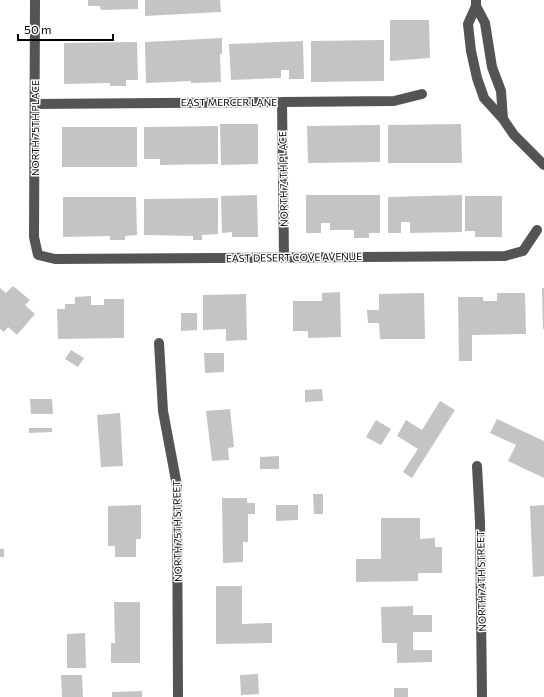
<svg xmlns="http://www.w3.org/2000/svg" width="544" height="697" viewBox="0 0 544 697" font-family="Commissioner,sans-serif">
<rect width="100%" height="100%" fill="#fff"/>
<path fill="#c4c4c4" d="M88 0H138V9L101 10 100 6H88Z
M145 0H220L221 12 145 16Z
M390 20H429L430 58 390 61Z
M222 38V54H220L221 82 191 83V81L146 83 145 42Z
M384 40V81L311 82V41Z
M303 41 304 79H289V70H281V78L231 80 229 44Z
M137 42 138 80H126V86H110V83L64 84V43Z
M220 124H258V164L221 165Z
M461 124 462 163H388V125Z
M380 125V162L308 163 307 126Z
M218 126V164L160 165V159H144V127Z
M62 127H137V167H62Z
M257 195 258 237H232V232L222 233 221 196Z
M306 195H380V233H369V238H354V230H330V223H321V233H306Z
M462 195V232L410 233V222H401V233H388V197Z
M465 196H502V237H475V231H465Z
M63 197H136L137 235 125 236V240H110V236L63 237Z
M218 198V234L202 235V240H193V236L144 235V199Z
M13 286 30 300 25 305 35 314 17 335 8 327 4 332 0 329V288L6 293Z
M542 288H544V329H543Z
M340 292 341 337 308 338V331H293V301H322V293Z
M424 293 425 339H380L379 323H368L367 310H379V294Z
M497 293H525L526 334 472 335V361H459L458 297H483V301H497Z
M246 294 247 340 226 341V329L203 330V295Z
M91 296V305H104V299H124V338L58 339 57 309H65V304H75V297Z
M181 313H197V330L181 331Z
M71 350 84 358 78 367 65 359Z
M204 353H224V372L205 373Z
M322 389 323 401 305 402V390Z
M30 399H52L53 414H31Z
M440 401 455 410 412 478 403 472 418 449 397 436 406 420 422 430Z
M230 409 234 447 228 448 229 460 212 461 206 411Z
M120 413 123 466 101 467 97 415Z
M497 419 544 441V478L508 461 516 445 490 433Z
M376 420 391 429 381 445 366 437Z
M29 428H52V432L29 433Z
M279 456V469H260V457Z
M313 494H323V514H314Z
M222 498H247V503H255V514H248V542H243V562L223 563Z
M141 505V539H136V557H115V546H108V506Z
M276 505H298V520L276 521Z
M544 505V576L533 577 530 506Z
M381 518H420V539L435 538V547H442V573H418V581L356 582V559H381Z
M0 549H4V557H0Z
M216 586H242V624L272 623V643L216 644Z
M114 602H140V663H111V643H115Z
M413 606V615H432V632H413V650H432V662L397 663V643H382L381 607Z
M85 633 86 668H67V634Z
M258 674 259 694 241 695 240 675Z
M61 675H82L83 697H62Z
M394 688H408V697H394Z
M142 691V697H112V692Z"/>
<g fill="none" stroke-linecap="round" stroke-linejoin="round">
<path stroke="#545454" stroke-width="10" d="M35 0 34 237 38 255 55 259 505 256 523 251 537 230
M476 0V6L468 24 471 51 477 78 484 98 503 119 514 135 544 165
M476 6 485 23 492 67 501 91 503 119
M282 102 284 257
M35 104 394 101 422 94
M159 343 163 411 177 486 178 697
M477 466 480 522 482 697"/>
</g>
<g text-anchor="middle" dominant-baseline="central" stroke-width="3" stroke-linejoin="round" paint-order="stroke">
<g font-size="10" fill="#000" stroke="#fff">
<text x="229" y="102">EAST MERCER LANE</text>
<text transform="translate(35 128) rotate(-90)">NORTH 75TH PLACE</text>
<text transform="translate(283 179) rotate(-91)">NORTH 74TH PLACE</text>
<text transform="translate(294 257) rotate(-1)">EAST DESERT COVE AVENUE</text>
<text transform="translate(177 531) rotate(-91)">NORTH 75TH STREET</text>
<text transform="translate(481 581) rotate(-91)">NORTH 74TH STREET</text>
</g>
</g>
<path d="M18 34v6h95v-6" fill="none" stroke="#000000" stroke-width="2"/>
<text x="24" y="34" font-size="12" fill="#000000" stroke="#ffffff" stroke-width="3" paint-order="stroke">50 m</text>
</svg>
